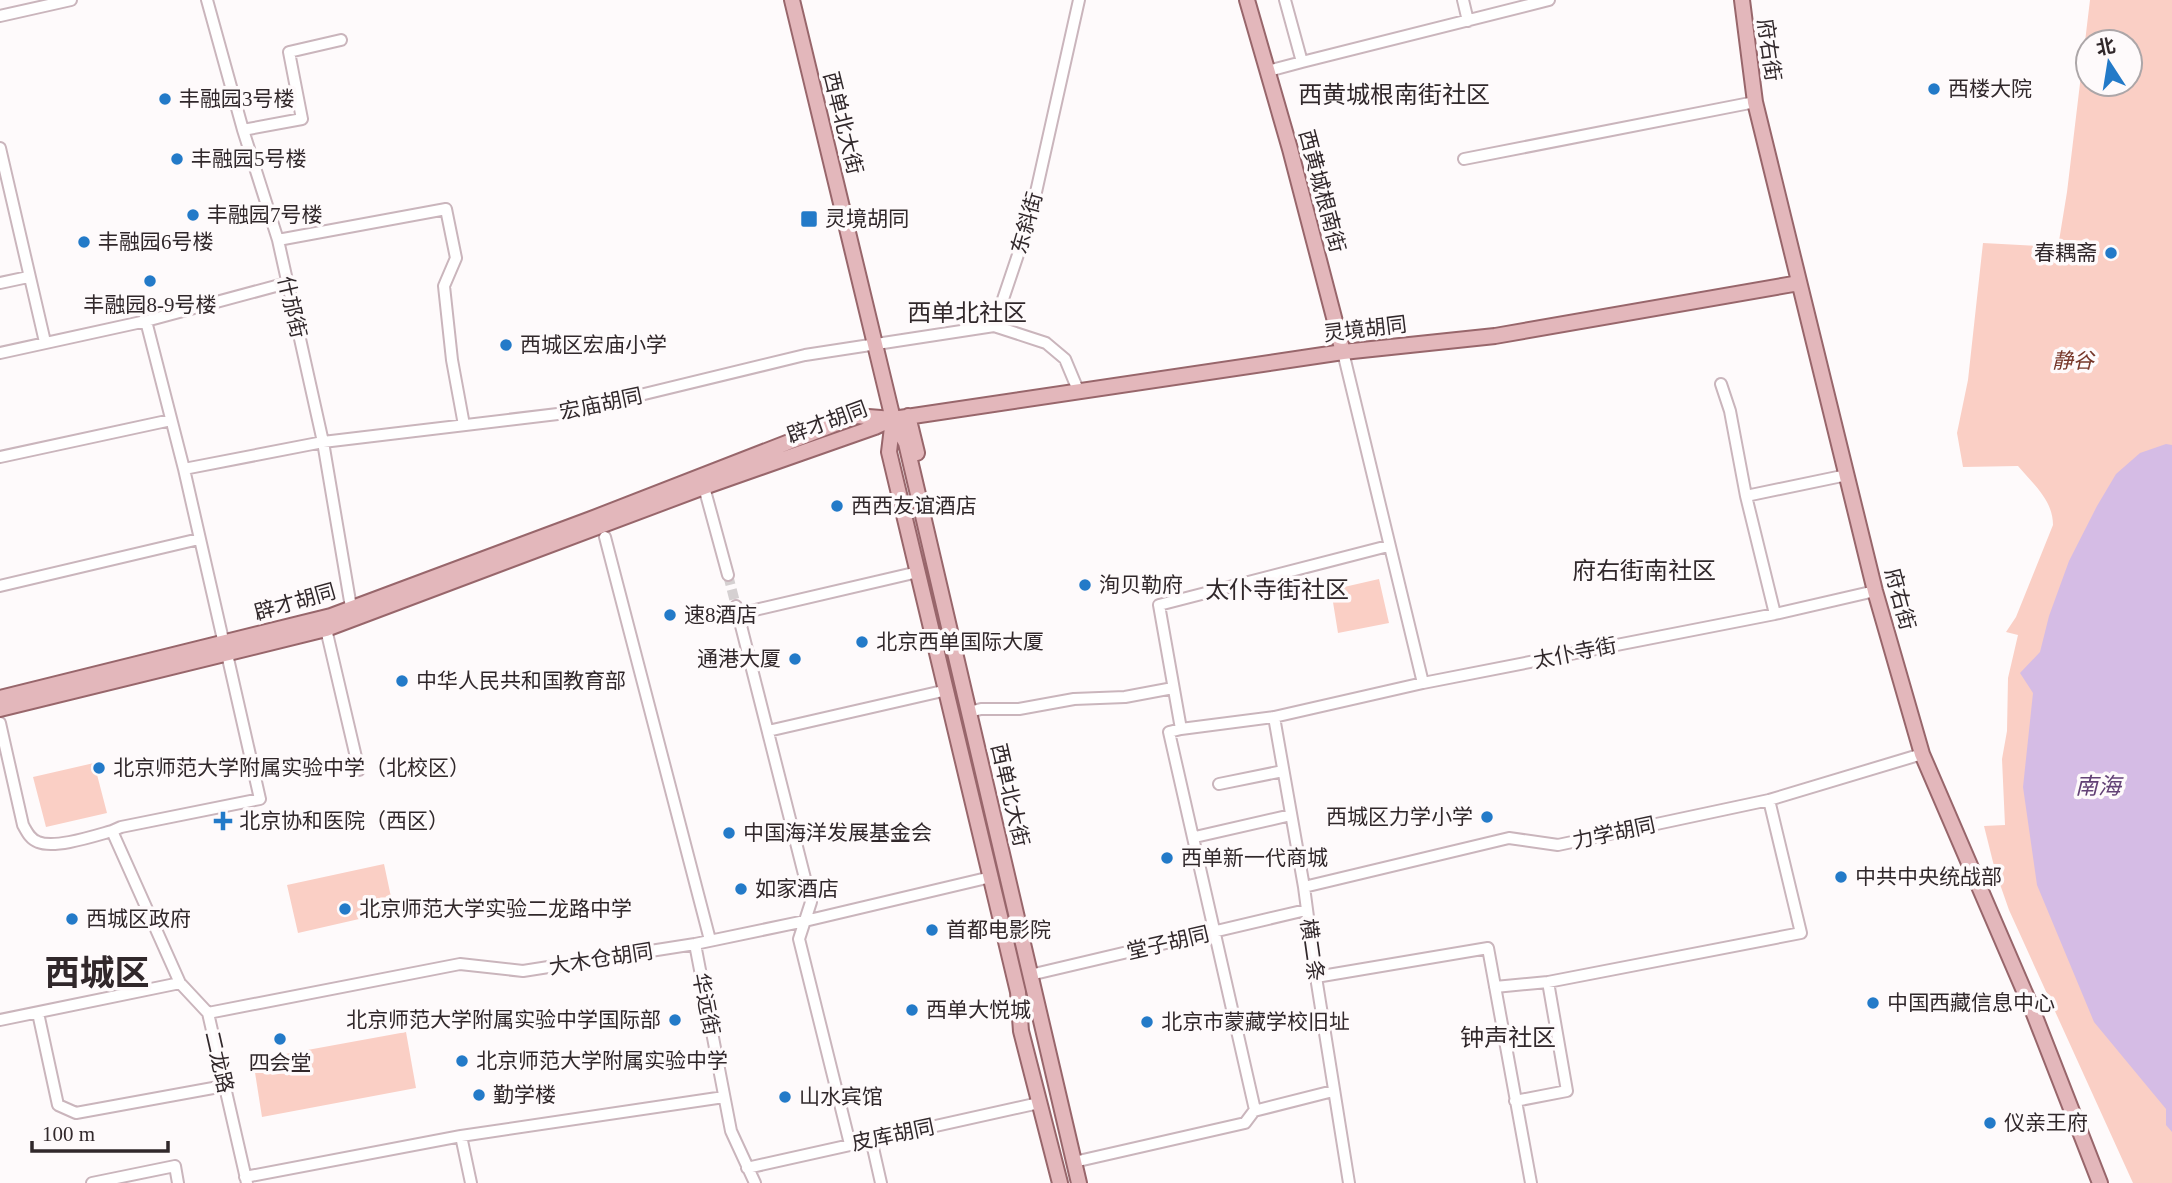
<svg xmlns="http://www.w3.org/2000/svg" width="2172" height="1183" viewBox="0 0 2172 1183" font-family="'Times New Roman','Noto Sans SC',serif">
<rect width="100%" height="100%" fill="#fefafb"/>
<path fill="#facfc5" fill-rule="evenodd" d="M2090 0H2172V1183H2133L2009 910 1995 870 1984 826 2005 825 2002 759 2007 731 2008 678 2018 635 2006 632 2016 617 2053 525C2053 500 2033 484 2018 466L1963 467 1957 433 1968 380 1983 243 2058 247 2067 192ZM2088 42H2130V84H2088Z
M1379 579 1389 623 1338 633 1331 590Z
M94 763 107 813 46 827 33 777Z
M384 864 394 911 298 933 287 885Z
M406 1032 416 1088 262 1117 253 1060Z"/>
<path fill="#d5bce5" d="M2166 444 2172 445V1132L2166 1125V1109L2094 1022 2037 885 2023 787 2033 693 2020 673 2040 652 2049 616 2069 561 2097 506 2116 474 2140 453Z"/>
<g fill="none" stroke-linecap="round" stroke-linejoin="round">
<path stroke="#d5d0d1" stroke-width="10" stroke-dasharray="10 5" stroke-linecap="butt" d="M728 575 736 606"/>
<g stroke="#cab5bc" stroke-width="14">
<path id="minor" d="M207 0 243 130 278 240 323 442 352 613
M1285 0 1302 62 1549 0
M1463 0 1468 21
M0 16 71 0
M1268 71 1302 62
M243 130 302 119 289 52 341 40
M0 148 45 342
M1464 159 1755 102
M278 240 446 209 456 258 444 286 452 360 464 425
M0 283 28 277
M146 321 184 469 224 644
M994 326 1046 343 1065 359 1078 390
M1343 352 1423 683
M0 353 146 321 287 283
M1721 384 1730 411 1746 496 1775 614
M0 457 171 420
M184 469 323 442 566 413 805 355 994 326 1030 219 1079 0
M704 487 728 575
M1746 496 1847 475
M605 537 710 940
M1388 546 1159 605 1181 729 1274 717 1423 683 1775 614 1875 591
M0 586 199 539
M736 606 811 902 799 939 850 1144
M738 614 918 572
M326 629 359 770
M969 712 981 709H1019L1074 699 1125 697 1173 688
M1274 717 1304 887 1316 977 1349 1183
M0 723 23 825C27 832 30 839 38 842 55 849 94 836 112 831L180 983 208 1013 247 1183
M1181 729 1169 732 1255 1110
M768 731 947 690
M1219 784 1283 771
M112 831 121 827 260 799 227 654
M1195 837 1291 815
M1304 887 1509 838 1558 845 1769 800 1922 754
M695 944 731 1131 755 1183
M1030 975 1306 910
M1316 977 1488 948 1531 1183
M1495 987 1548 982 1801 933 1769 800
M38 1013 58 1105 76 1113 224 1086
M208 1013 460 964 523 971 695 944 805 921 991 877
M0 1020 180 983
M1515 1101 1567 1091 1548 982
M461 1136 471 1183
M871 1139 881 1183
M1074 1162 1245 1123 1254 1111 1333 1091
M747 1168 1039 1103
M245 1177 461 1136 724 1097
M92 1183 175 1166 178 1183"/>
</g>
<g stroke="#98666b" stroke-width="18">
<path id="major" d="M792 0 893 419 906 443 1079 1183
M1247 0 1290 149 1343 352
M1742 0 1755 102 1875 591 1922 754 2034 1014 2100 1183
M908 416 917 453
M893 419 889 452 1003 929 1018 992 1021 1031 1060 1183
M0 698 331 616 591 519 856 416 893 419 1343 352 1495 336 1799 283
M0 709 326 629 704 487 875 427 892 419"/>
</g>
<use href="#minor" stroke="#fff" stroke-width="10"/>
<use href="#major" stroke="#e3b7bb" stroke-width="14"/>
</g>
<g fill="#237ac8" stroke="#fefafb" stroke-width="2.5">
<circle cx="1934" cy="89" r="7"/>
<circle cx="165" cy="99" r="7"/>
<circle cx="177" cy="159" r="7"/>
<circle cx="193" cy="215" r="7"/>
<rect x="800" y="210" width="18" height="18" rx="3.5"/>
<circle cx="84" cy="242" r="7"/>
<circle cx="2111" cy="253" r="7"/>
<circle cx="150" cy="281" r="7"/>
<circle cx="506" cy="345" r="7"/>
<circle cx="837" cy="506" r="7"/>
<circle cx="1085" cy="585" r="7"/>
<circle cx="670" cy="615" r="7"/>
<circle cx="862" cy="642" r="7"/>
<circle cx="795" cy="659" r="7"/>
<circle cx="402" cy="681" r="7"/>
<circle cx="99" cy="768" r="7"/>
<circle cx="1487" cy="817" r="7"/>
<path d="M219.5 810.5h7v7h7v7h-7v7h-7v-7h-7v-7h7z"/>
<circle cx="729" cy="833" r="7"/>
<circle cx="1167" cy="858" r="7"/>
<circle cx="1841" cy="877" r="7"/>
<circle cx="741" cy="889" r="7"/>
<circle cx="345" cy="909" r="7"/>
<circle cx="72" cy="919" r="7"/>
<circle cx="932" cy="930" r="7"/>
<circle cx="1873" cy="1003" r="7"/>
<circle cx="912" cy="1010" r="7"/>
<circle cx="675" cy="1020" r="7"/>
<circle cx="1147" cy="1022" r="7"/>
<circle cx="280" cy="1039" r="7"/>
<circle cx="462" cy="1061" r="7"/>
<circle cx="479" cy="1095" r="7"/>
<circle cx="785" cy="1097" r="7"/>
<circle cx="1990" cy="1123" r="7"/>
</g>
<g text-anchor="middle" dominant-baseline="central" stroke-width="7" stroke-linejoin="round" paint-order="stroke">
<g font-size="21" fill="#31282b" stroke="#fefafb">
<text transform="translate(1769 50) rotate(82)">府右街</text>
<text transform="translate(843 123) rotate(76)">西单北大街</text>
<text transform="translate(1322 191) rotate(75)">西黄城根南街</text>
<text transform="translate(1027 223) rotate(-74)">东斜街</text>
<text transform="translate(292 307) rotate(77)">什邡街</text>
<text transform="translate(1365 329) rotate(-7)">灵境胡同</text>
<text transform="translate(601 404) rotate(-12)">宏庙胡同</text>
<text transform="translate(827 422) rotate(-20)">辟才胡同</text>
<text transform="translate(1900 599) rotate(75)">府右街</text>
<text transform="translate(295 602) rotate(-16)">辟才胡同</text>
<text transform="translate(1575 653) rotate(-11)">太仆寺街</text>
<text transform="translate(1010 795) rotate(77)">西单北大街</text>
<text transform="translate(1614 833) rotate(-12)">力学胡同</text>
<text transform="translate(1168 943) rotate(-13)">堂子胡同</text>
<text transform="translate(1312 950) rotate(82)">横二条</text>
<text transform="translate(601 959) rotate(-9)">大木仓胡同</text>
<text transform="translate(706 1004) rotate(79)">华远街</text>
<text transform="translate(219 1062) rotate(77)">二龙路</text>
<text transform="translate(893 1135) rotate(-12)">皮库胡同</text>
</g>
<g font-size="21" fill="#31282b" stroke="#fefafb" text-anchor="start">
<text x="1948" y="89">西楼大院</text>
<text x="179" y="99">丰融园3号楼</text>
<text x="191" y="159">丰融园5号楼</text>
<text x="207" y="215">丰融园7号楼</text>
<text x="825" y="219">灵境胡同</text>
<text x="98" y="242">丰融园6号楼</text>
<text x="2097" y="253" text-anchor="end">春耦斋</text>
<text x="150" y="305" text-anchor="middle">丰融园8-9号楼</text>
<text x="520" y="345">西城区宏庙小学</text>
<text x="851" y="506">西西友谊酒店</text>
<text x="1099" y="585">洵贝勒府</text>
<text x="684" y="615">速8酒店</text>
<text x="876" y="642">北京西单国际大厦</text>
<text x="781" y="659" text-anchor="end">通港大厦</text>
<text x="416" y="681">中华人民共和国教育部</text>
<text x="113" y="768">北京师范大学附属实验中学（北校区）</text>
<text x="1473" y="817" text-anchor="end">西城区力学小学</text>
<text x="239" y="821">北京协和医院（西区）</text>
<text x="743" y="833">中国海洋发展基金会</text>
<text x="1181" y="858">西单新一代商城</text>
<text x="1855" y="877">中共中央统战部</text>
<text x="755" y="889">如家酒店</text>
<text x="359" y="909">北京师范大学实验二龙路中学</text>
<text x="86" y="919">西城区政府</text>
<text x="946" y="930">首都电影院</text>
<text x="1887" y="1003">中国西藏信息中心</text>
<text x="926" y="1010">西单大悦城</text>
<text x="661" y="1020" text-anchor="end">北京师范大学附属实验中学国际部</text>
<text x="1161" y="1022">北京市蒙藏学校旧址</text>
<text x="476" y="1061">北京师范大学附属实验中学</text>
<text x="280" y="1063" text-anchor="middle">四会堂</text>
<text x="493" y="1095">勤学楼</text>
<text x="799" y="1097">山水宾馆</text>
<text x="2004" y="1123">仪亲王府</text>
</g>
<g font-size="21" font-style="italic" fill="#763729" stroke="#fefafb">
<text x="2073" y="361">静谷</text>
</g>
<g font-size="23" font-style="italic" fill="#624175" stroke="#fefafb">
<text x="2098" y="786">南海</text>
</g>
<g font-size="24" fill="#31282b" stroke="#fefafb">
<text x="1394" y="95">西黄城根南街社区</text>
<text x="967" y="313">西单北社区</text>
<text x="1644" y="571">府右街南社区</text>
<text x="1277" y="590">太仆寺街社区</text>
<text x="1508" y="1038">钟声社区</text>
</g>
<g font-size="35" font-weight="bold" fill="#31282b" stroke="#fefafb">
<text x="97" y="973">西城区</text>
</g>
</g>
<g transform="translate(2109 63) rotate(348)"><circle r="33" fill="#fefafb" stroke="#aca6a8" stroke-width="2"/>
<path d="M0-5L12 26L0 18L-12 26Z" fill="#237ac8"/>
<text y="-10" font-size="19" font-weight="bold" text-anchor="middle" fill="#31282b">北</text>
</g>
<path d="M32 1141v10h136v-10" fill="none" stroke="#31282b" stroke-width="3.5"/>
<text x="42" y="1141" font-size="21" fill="#31282b" stroke="#fefafb" stroke-width="5" paint-order="stroke">100 m</text>
</svg>
